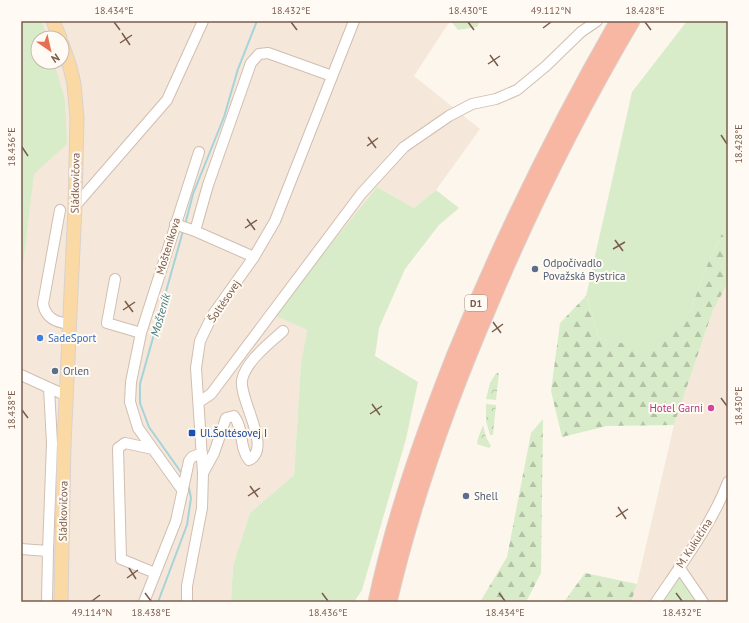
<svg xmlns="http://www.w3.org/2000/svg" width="749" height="623" viewBox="0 0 749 623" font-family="'PT Sans',sans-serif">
<defs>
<pattern id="forest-firs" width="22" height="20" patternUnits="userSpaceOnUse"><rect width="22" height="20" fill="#d8ecc9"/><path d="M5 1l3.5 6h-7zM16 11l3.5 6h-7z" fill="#b4c2a5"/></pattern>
<pattern id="park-crowns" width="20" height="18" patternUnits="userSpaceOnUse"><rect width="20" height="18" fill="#d8ecc9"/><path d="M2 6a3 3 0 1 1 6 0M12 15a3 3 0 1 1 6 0" fill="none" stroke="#b4c2a5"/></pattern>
</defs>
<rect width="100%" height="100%" fill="#fdf6ec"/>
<path fill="#f5e8da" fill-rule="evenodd" d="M21 21H450L414 76 480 129 436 190 414 208 377 187 275 315 307 330 301 363 294 475 250 513 233 566 231 602H21ZM38 38H62V62H38Z
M728 283V602H631L637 584 674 425 713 310Z"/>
<path fill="#d8ecc9" d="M21 21H42L47 38H38V62H54L65 100 67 144 34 174 21 281Z
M451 21H480L477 27 458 30Z
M687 21H728V226L726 225 708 263 690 311 657 352 599 338 586 296 632 92Z
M377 187 414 208 436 190 459 208 439 225 405 269 379 328 375 356 418 382 406 439 362 590 354 602H231L233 566 250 513 294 475 301 363 307 330 274 315Z
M678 578 683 580 697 602H662Z"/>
<path fill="url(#forest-firs)" d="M726 225 728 226V283L713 310 674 425 607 426 562 437 551 391 560 323 586 296 599 338 657 351 690 311 708 263Z
M543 419 541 573 526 602H480L507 557 531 433Z
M585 573 637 584 631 602H564Z"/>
<path fill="url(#park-crowns)" d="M496 373H499L496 400 486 399 490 383Z
M486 404 496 405 493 435H490L486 421Z
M483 425 486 437 491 446 489 448 477 444 478 438Z"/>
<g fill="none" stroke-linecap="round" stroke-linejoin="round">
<path stroke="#a5d3da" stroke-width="2" d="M185 225 193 194 224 117 238 69 257 21
M183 475 149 427 140 403V384L183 231
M158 602 187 525 191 498 188 483"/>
<g stroke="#d1beb0" stroke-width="12">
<path id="minor" d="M75 206 167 100 203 21
M60 210 43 304C46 318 55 322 69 324
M175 224 195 231
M254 257 195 231 208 185 251 63 259 54 268 53 332 76
M115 279 107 323 141 333
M21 375 67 396
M199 402 211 394 361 194 404 147 449 116 472 104 496 99 517 90 546 66 581 32 597 21
M153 449 125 443 118 448 121 559 155 573
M203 473 214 453 226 418 234 416C244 429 239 448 249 460 273 449 239 400 242 380 246 361 269 344 283 331
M183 491 138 428 130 402 131 382 141 333 199 152
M21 549 48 551
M679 567 703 602
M47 602 48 551 52 443 49 388
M144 602 176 521 189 461 192 457 202 453
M187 602V586L202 508 203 473 196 368 200 341 212 316 254 257 275 221 354 21
M656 602C681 565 712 524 728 482"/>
</g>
<g stroke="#dad1cd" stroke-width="15">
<path id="major" d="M53 21 60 38
M61 602 64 445 75 206 77 118 74 84 70 67 62 44"/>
</g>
<g stroke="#dad1cd" stroke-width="17">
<path id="highway" d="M376 602C394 517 423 435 455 354 502 239 556 129 618 21
M389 602C413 499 449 399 491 302 532 205 579 111 632 21"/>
</g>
<use href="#minor" stroke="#fff" stroke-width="10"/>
<use href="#major" stroke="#fbd9a5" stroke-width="13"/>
<use href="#highway" stroke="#f7b7a3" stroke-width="15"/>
</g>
<path fill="none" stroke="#7a5c4d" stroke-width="1.5" d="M114 22 120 30M291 22 297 30M468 22 474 30M645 22 651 30M543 28 551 22M122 33 130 45M120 43 132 35M490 55 498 66M488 64 500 56M721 135 727 144M368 137 376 148M367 146 378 138M22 147 28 156M247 219 255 230M245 228 257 220M615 240 623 251M613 249 625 242M125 301 133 312M123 310 135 302M493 322 501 333M492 332 503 324M721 398 727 406M372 404 380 415M22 410 28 418M370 414 382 406M250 486 258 497M248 496 260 488M618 507 626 519M616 517 628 509M129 568 136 579M127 578 138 570M145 593 151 601M322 593 328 601M499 593 505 601M676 593 682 601M92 601 100 595"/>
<g fill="#5c6f8a" stroke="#fffaf3" stroke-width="1.5">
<circle cx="535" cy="269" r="4"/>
<circle cx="55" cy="371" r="4"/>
<circle cx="466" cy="496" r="4"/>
</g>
<circle fill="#3f7fe0" stroke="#fffaf3" stroke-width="1.5" cx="40" cy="338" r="4"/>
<circle fill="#d1479c" stroke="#fffaf3" stroke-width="1.5" cx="711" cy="408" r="4"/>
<rect fill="#1a4fb4" stroke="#fffaf3" stroke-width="1.5" x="188" y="429" width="8" height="8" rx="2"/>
<g text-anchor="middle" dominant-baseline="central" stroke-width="4" stroke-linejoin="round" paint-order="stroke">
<rect fill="#fffaf3" stroke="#a28b7f" stroke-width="1" x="465" y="295" width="22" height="16" rx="3"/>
<g font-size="10" font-weight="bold" fill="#7a5c4d">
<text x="476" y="303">D1</text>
</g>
<g font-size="11" fill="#7a5c4d" stroke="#fffaf3">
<text transform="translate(75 183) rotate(-89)">Sládkovičova</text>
<text transform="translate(168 246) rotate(-73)">Mošteníkova</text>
<text transform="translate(224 301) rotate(-56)">Šoltésovej</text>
<text transform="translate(63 511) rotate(-89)">Sládkovičova</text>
<text transform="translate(694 543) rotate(-57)">M. Kukučína</text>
</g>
<g font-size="11" fill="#4e5e75" stroke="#fffaf3" text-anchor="start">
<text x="543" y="263">Odpočívadlo<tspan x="543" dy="13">Považská Bystrica</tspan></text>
<text x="63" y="371">Orlen</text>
<text x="474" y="496">Shell</text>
</g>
<g font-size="11" fill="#366cbe" stroke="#fffaf3" text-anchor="start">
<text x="48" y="338">SadeSport</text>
</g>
<g font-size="11" fill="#b23c85" stroke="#fffaf3" text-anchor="end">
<text x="703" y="408">Hotel Garni</text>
</g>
<g font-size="11" fill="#164399" stroke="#fffaf3" text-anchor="start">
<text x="200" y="433">Ul.Šoltésovej I</text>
</g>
<g font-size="12" font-style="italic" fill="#437c86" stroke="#fffaf3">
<text transform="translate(160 315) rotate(-74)">Mošteník</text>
</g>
</g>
<rect width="749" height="623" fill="none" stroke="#fffaf3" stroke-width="44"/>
<g transform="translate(50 50) rotate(146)"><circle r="19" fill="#fffaf3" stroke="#cabbb1"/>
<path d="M0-3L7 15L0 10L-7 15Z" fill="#e76f51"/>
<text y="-6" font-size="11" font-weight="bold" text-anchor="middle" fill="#7a5c4d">N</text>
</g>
<rect x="22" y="22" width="705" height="579" fill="none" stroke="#7a5c4d" stroke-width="1.5"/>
<g font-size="10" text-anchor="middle" fill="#7a5c4d">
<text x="114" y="14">18.434°E</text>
<text x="291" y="14">18.432°E</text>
<text x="468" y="14">18.430°E</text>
<text x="551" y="14">49.112°N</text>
<text x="645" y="14">18.428°E</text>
<text transform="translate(738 144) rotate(-90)" y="4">18.428°E</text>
<text transform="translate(11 147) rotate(-90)" y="4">18.436°E</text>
<text transform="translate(738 406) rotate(-90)" y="4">18.430°E</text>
<text transform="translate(11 410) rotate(-90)" y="4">18.438°E</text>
<text x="92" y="616">49.114°N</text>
<text x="151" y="616">18.438°E</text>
<text x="328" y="616">18.436°E</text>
<text x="505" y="616">18.434°E</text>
<text x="682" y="616">18.432°E</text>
</g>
</svg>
